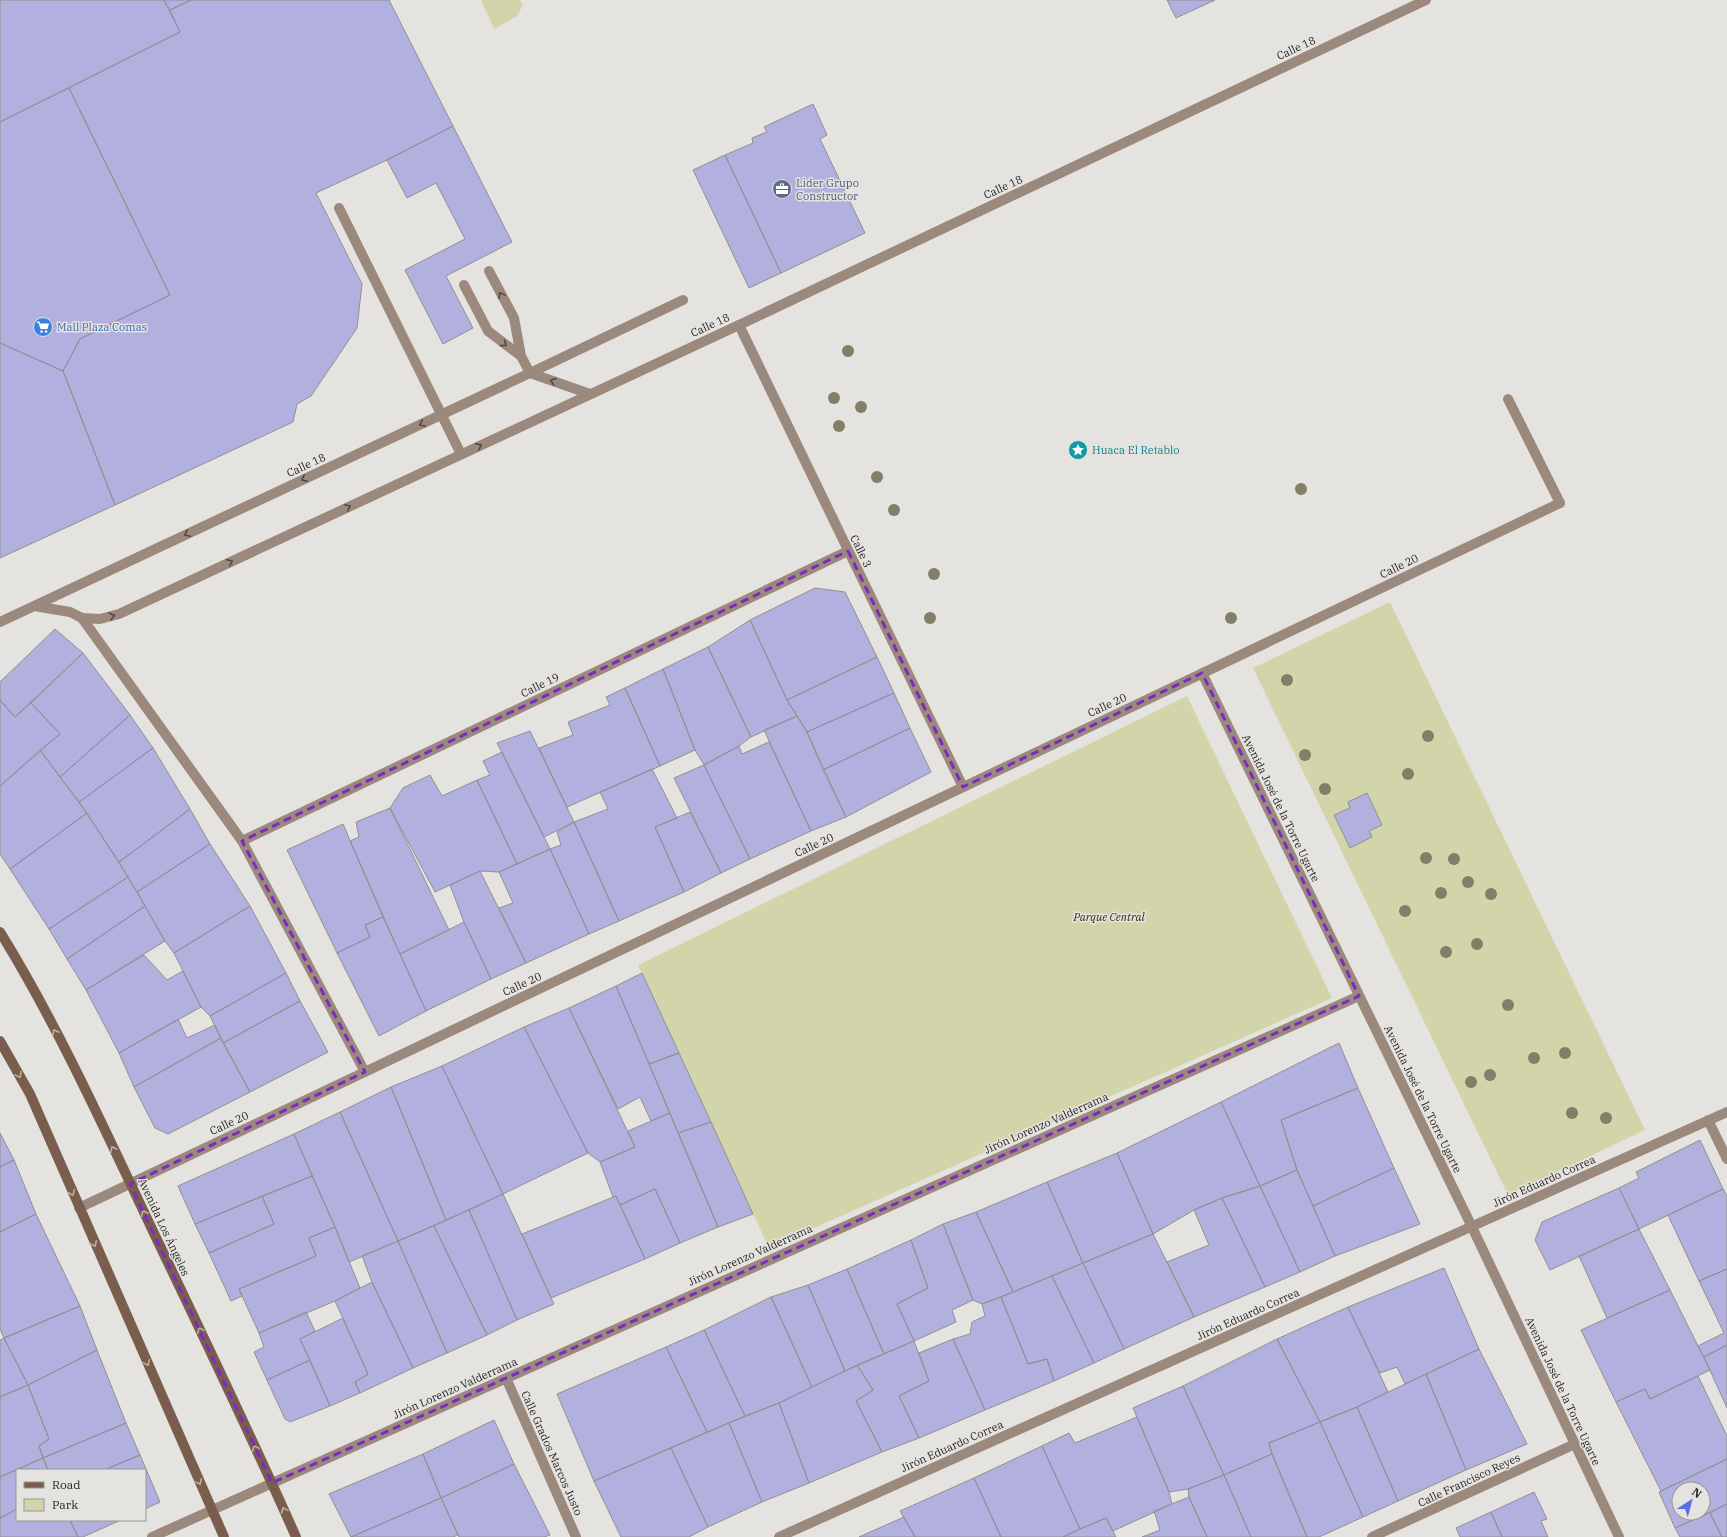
<svg xmlns="http://www.w3.org/2000/svg" width="1727" height="1537" viewBox="0 0 1727 1537" font-family="'IBM Plex Serif',serif">
<rect width="100%" height="100%" fill="#e5e3df"/>
<path fill="#d2d5a9" d="M481 0H520L523 5 517 16 494 29Z
M1390 602 1645 1130 1508 1195 1253 668Z
M1187 696 1332 998 769 1248 638 965Z"/>
<path fill="#b1b0de" stroke="#909093" fill-rule="evenodd" d="M0 0H164L180 32 0 122Z
M164 0H191L170 10Z
M191 0H389L453 126 387 160 316 193 362 284 357 328 311 396 297 404 293 422 115 505 63 371 80 339 170 295 69 88 180 32 170 10Z
M1167 0H1215L1176 18Z
M69 88 170 295 80 339 63 371 0 343V122Z
M813 104 827 135 820 139 865 233 781 273 725 155 753 143 752 138 767 132 764 127Z
M453 126 512 242 446 276 473 328 443 344 405 270 465 239 436 183 407 198 387 160Z
M725 155 781 273 749 288 693 170Z
M0 343 63 371 115 505 0 558Z
M815 588 845 592 877 657 787 700 750 620Z
M750 620 787 700 797 716 751 737 708 647Z
M55 629 83 653 15 717 0 700V682Z
M708 647 751 737 739 746 704 765 695 750 663 669Z
M83 653 130 715 60 777 40 750 60 734 31 703Z
M877 657 894 693 807 732 787 700Z
M663 669 695 750 660 766 625 688Z
M625 688 660 766 567 807 539 748 573 735 568 722 610 705 606 697Z
M894 693 910 728 823 770 807 732Z
M0 700 15 717 31 703 60 734 0 786Z
M130 715 153 748 79 802 60 777Z
M797 716 807 732 846 817 811 831 764 730Z
M910 728 931 772 846 817 823 770Z
M530 731 574 822 544 837 497 743Z
M769 742 811 831 750 859 704 765 739 746 742 754Z
M153 748 190 809 119 862 79 802Z
M40 750 87 813 10 869 0 854V786Z
M502 752 550 849 517 864 477 780 490 775 483 761Z
M704 765 750 859 721 873 674 778Z
M652 769 677 818 655 827 684 892 619 921 574 822 608 809 600 792Z
M430 775 442 796 477 780 517 864 499 872 480 871 435 892 390 808 403 788Z
M1367 793 1382 825 1369 831 1372 837 1350 848 1334 815 1350 808 1348 802Z
M390 808 449 930 400 954 350 841 359 837 356 822Z
M190 809 210 844 137 892 119 862Z
M690 812 721 873 684 892 655 827Z
M87 813 128 877 49 929 10 869Z
M574 822 619 921 589 934 550 849 561 845 557 832Z
M343 824 383 917 365 925 370 937 337 953 287 850Z
M210 844 250 906 174 953 165 941 137 892Z
M550 849 589 934 526 963 499 908 513 903 499 872Z
M480 871 526 963 491 979 464 922 450 885Z
M128 877 145 906 67 959 49 929Z
M145 906 165 941 86 990 67 959Z
M250 906 286 973 210 1016 201 1007 174 953Z
M383 917 426 1011 379 1036 337 953 370 937 365 925Z
M464 922 491 979 426 1011 400 954Z
M144 955 167 980 183 971 201 1007 119 1053 86 990Z
M286 973 300 1001 223 1043 210 1016Z
M642 973 679 1053 649 1064 616 986Z
M616 986 670 1113 651 1121 640 1097 618 1109 569 1008Z
M300 1001 328 1052 250 1092 223 1043Z
M569 1008 635 1147 600 1162 588 1153 524 1027Z
M178 1019 187 1038 215 1025 221 1038 134 1087 119 1053Z
M524 1027 588 1153 503 1194 442 1066Z
M221 1038 250 1092 168 1134 155 1128 134 1087Z
M1339 1043 1358 1088 1281 1120 1297 1170 1260 1186 1221 1102Z
M679 1053 711 1122 678 1133 649 1064Z
M442 1066 503 1194 446 1220 391 1087Z
M391 1087 446 1220 398 1241 340 1112Z
M1358 1088 1394 1168 1313 1206 1297 1170 1281 1120Z
M1221 1102 1260 1186 1222 1198 1194 1210 1153 1234 1117 1153Z
M340 1112 398 1241 349 1262 335 1227 294 1134Z
M670 1113 718 1227 680 1243 655 1189 620 1205 616 1196 613 1197 600 1162 635 1147 628 1131Z
M711 1122 753 1214 718 1227 678 1133Z
M0 1133 14 1160 0 1167Z
M294 1134 312 1176 195 1224 178 1186Z
M1700 1140 1723 1189 1639 1229 1619 1188 1639 1178 1636 1172Z
M1117 1153 1153 1234 1083 1263 1047 1182Z
M14 1160 36 1214 0 1232V1167Z
M1394 1168 1420 1224 1335 1256 1313 1206Z
M1297 1170 1335 1256 1300 1272 1260 1186Z
M312 1176 335 1227 309 1238 316 1256 239 1289 242 1296 231 1301 209 1253 274 1224 262 1196Z
M1047 1182 1083 1263 1013 1292 976 1212Z
M1260 1186 1300 1272 1265 1287 1222 1198Z
M1619 1188 1639 1229 1550 1270 1535 1240 1542 1222Z
M655 1189 680 1243 645 1259 620 1205Z
M1723 1189 1727 1196V1269L1699 1281 1668 1215Z
M503 1194 554 1304 517 1320 469 1210Z
M262 1196 274 1224 209 1253 195 1224Z
M616 1196 645 1259 551 1298 522 1234Z
M1222 1198 1265 1287 1194 1317 1167 1262 1209 1245 1194 1210Z
M469 1210 517 1320 487 1335 434 1226Z
M976 1212 1013 1292 982 1304 973 1300 943 1224Z
M36 1214 80 1306 4 1338 0 1329V1232Z
M943 1224 973 1300 952 1310 956 1322 914 1341 897 1304 928 1288 911 1240Z
M434 1226 487 1335 447 1353 398 1241Z
M335 1227 360 1288 335 1301 259 1333 239 1289 316 1256 309 1238Z
M1639 1229 1670 1290 1607 1318 1579 1256Z
M1153 1234 1194 1317 1124 1349 1083 1263Z
M911 1240 928 1288 897 1304 914 1341 884 1354 847 1269Z
M398 1241 447 1353 413 1368 372 1282 362 1256Z
M1083 1263 1124 1349 1094 1363 1052 1276Z
M1444 1268 1479 1349 1405 1384 1397 1367 1380 1373 1348 1307Z
M847 1269 884 1354 845 1371 808 1285Z
M1727 1269V1345L1704 1357 1698 1346 1724 1333 1699 1281Z
M1052 1276 1094 1363 1054 1381 1047 1359 1028 1364 1001 1297Z
M372 1282 413 1368 360 1393 355 1382 368 1374 335 1301Z
M808 1285 845 1371 812 1387 771 1297Z
M1670 1290 1710 1370 1650 1399 1645 1389 1616 1402 1581 1330Z
M771 1297 812 1387 779 1403 745 1416 704 1330Z
M1001 1297 1028 1364 1047 1359 1054 1381 985 1410 953 1339 970 1334 972 1322 985 1316 982 1304Z
M80 1306 97 1350 28 1385 4 1338Z
M1348 1307 1388 1392 1357 1407 1320 1422 1277 1339Z
M306 1312 315 1331 300 1339 310 1360 267 1380 254 1352 264 1347 259 1333Z
M343 1318 368 1374 355 1382 360 1393 330 1406 300 1339Z
M704 1330 745 1416 707 1432 666 1347Z
M4 1338 28 1385 0 1397V1340Z
M953 1339 985 1410 919 1438 899 1396 929 1381 919 1353Z
M1277 1339 1320 1422 1269 1443 1272 1454 1224 1475 1183 1386Z
M914 1341 929 1381 899 1396 919 1438 882 1452 856 1401 873 1390 857 1365Z
M1727 1345V1408L1704 1357Z
M666 1347 707 1432 594 1481 557 1394Z
M1479 1349 1527 1444 1466 1470 1426 1374Z
M97 1350 126 1423 43 1458 39 1446 49 1439 28 1385Z
M310 1360 330 1406 290 1422 285 1419 267 1380Z
M857 1365 873 1390 856 1401 882 1452 809 1483 779 1403Z
M1426 1374 1466 1470 1398 1501 1357 1407Z
M1698 1376 1727 1436V1459L1661 1491 1616 1402 1645 1389 1650 1399Z
M28 1385 49 1439 39 1446 43 1458 0 1477V1397Z
M1183 1386 1224 1475 1188 1489 1169 1492 1133 1408Z
M779 1403 809 1483 762 1502 729 1423Z
M1357 1407 1398 1501 1363 1517 1320 1422Z
M1137 1417 1169 1492 1172 1504 1113 1531 1106 1518 1080 1529 1042 1446 1069 1433 1075 1443Z
M494 1420 514 1464 441 1498 423 1454Z
M1320 1422 1363 1517 1319 1537H1307L1272 1454 1269 1443Z
M126 1423 140 1455 104 1470H48L43 1458Z
M729 1423 762 1502 708 1527 671 1448Z
M1042 1446 1080 1529 1063 1537H1001L974 1478Z
M671 1448 708 1527 689 1537H621L594 1481Z
M423 1454 441 1498 351 1537 329 1494Z
M1272 1454 1307 1537H1251L1224 1475Z
M140 1455 160 1502 145 1509V1470H104Z
M43 1458 48 1470H17V1509L0 1518V1477Z
M1727 1459V1504L1675 1528 1659 1492ZM1679 1489H1703V1513H1679Z
M514 1464 550 1535 544 1537H459L441 1498Z
M1224 1475 1251 1537H1207L1189 1497 1188 1489Z
M974 1478 1001 1537H915L900 1511Z
M1534 1492 1547 1519 1541 1521 1548 1537H1502L1491 1512Z
M1189 1497 1207 1537H1142L1160 1530 1154 1511Z
M441 1498 458 1535 453 1537H351Z
M1727 1504V1537H1722L1710 1513Z
M17 1509V1520H70L78 1537H0V1518Z
M1491 1512 1502 1537H1460L1456 1528Z
M1710 1513 1722 1537H1680L1675 1528Z
M904 1517 915 1537H859Z
M1106 1518 1116 1537H1063L1080 1529Z
M70 1520H121L83 1537H78Z"/>
<g fill="none" stroke-linecap="round" stroke-linejoin="round">
<path stroke="#9c897d" stroke-width="10" d="M339 208 461 454
M489 271 514 318 521 356 530 373 683 300
M464 285 488 331 521 356
M1508 399 1560 503"/>
<path stroke="#9c897d" stroke-width="10" d="M739 325 963 787
M82 618 242 841 365 1072
M1202 673 1472 1227 1619 1537
M242 841 848 551
M1708 1120 1727 1159
M79 1208 1560 503
M506 1378 576 1537
M152 1537 1359 996
M779 1537 1727 1112
M1372 1537 1575 1444"/>
<path stroke="#9c897d" stroke-width="10" d="M34 606 70 612 82 618 100 619 119 614 739 325 1426 0
M0 622 530 373 590 394"/>
<path stroke="#795e4d" stroke-width="10" d="M0 932C58 1026 104 1128 151 1227 200 1330 250 1433 296 1537
M0 1041 30 1094 224 1537"/>
</g>
<g fill="#807f68">
<circle cx="848" cy="351" r="6"/>
<circle cx="834" cy="398" r="6"/>
<circle cx="861" cy="407" r="6"/>
<circle cx="839" cy="426" r="6"/>
<circle cx="877" cy="477" r="6"/>
<circle cx="1301" cy="489" r="6"/>
<circle cx="894" cy="510" r="6"/>
<circle cx="934" cy="574" r="6"/>
<circle cx="930" cy="618" r="6"/>
<circle cx="1231" cy="618" r="6"/>
<circle cx="1287" cy="680" r="6"/>
<circle cx="1428" cy="736" r="6"/>
<circle cx="1305" cy="755" r="6"/>
<circle cx="1408" cy="774" r="6"/>
<circle cx="1325" cy="789" r="6"/>
<circle cx="1426" cy="858" r="6"/>
<circle cx="1454" cy="859" r="6"/>
<circle cx="1468" cy="882" r="6"/>
<circle cx="1441" cy="893" r="6"/>
<circle cx="1491" cy="894" r="6"/>
<circle cx="1405" cy="911" r="6"/>
<circle cx="1477" cy="944" r="6"/>
<circle cx="1446" cy="952" r="6"/>
<circle cx="1508" cy="1005" r="6"/>
<circle cx="1565" cy="1053" r="6"/>
<circle cx="1534" cy="1058" r="6"/>
<circle cx="1490" cy="1075" r="6"/>
<circle cx="1471" cy="1082" r="6"/>
<circle cx="1572" cy="1113" r="6"/>
<circle cx="1606" cy="1118" r="6"/>
</g>
<defs><path id="oneway-chevron" d="M-2-3.5L2.5 0L-2 3.5" fill="none" stroke-width="1.6" stroke-linecap="round" stroke-linejoin="round"/></defs>
<g stroke="#504944">
<use href="#oneway-chevron" transform="translate(501 295) rotate(-118)"/>
<use href="#oneway-chevron" transform="translate(504 344) rotate(37)"/>
<use href="#oneway-chevron" transform="translate(553 381) rotate(-160)"/>
<use href="#oneway-chevron" transform="translate(422 424) rotate(155)"/>
<use href="#oneway-chevron" transform="translate(479 446) rotate(-25)"/>
<use href="#oneway-chevron" transform="translate(304 479) rotate(155)"/>
<use href="#oneway-chevron" transform="translate(348 507) rotate(-25)"/>
<use href="#oneway-chevron" transform="translate(187 534) rotate(155)"/>
<use href="#oneway-chevron" transform="translate(230 562) rotate(-25)"/>
<use href="#oneway-chevron" transform="translate(112 616) rotate(-14)"/>
</g>
<g stroke="#baaea5">
<use href="#oneway-chevron" transform="translate(55 1032) rotate(-116)"/>
<use href="#oneway-chevron" transform="translate(19 1075) rotate(61)"/>
<use href="#oneway-chevron" transform="translate(113 1149) rotate(-116)"/>
<use href="#oneway-chevron" transform="translate(72 1193) rotate(67)"/>
<use href="#oneway-chevron" transform="translate(144 1213) rotate(-115)"/>
<use href="#oneway-chevron" transform="translate(94 1244) rotate(66)"/>
<use href="#oneway-chevron" transform="translate(200 1330) rotate(-115)"/>
<use href="#oneway-chevron" transform="translate(147 1363) rotate(66)"/>
<use href="#oneway-chevron" transform="translate(255 1448) rotate(-115)"/>
<use href="#oneway-chevron" transform="translate(199 1482) rotate(66)"/>
<use href="#oneway-chevron" transform="translate(284 1510) rotate(-114)"/>
</g>
<path fill="none" stroke="#7b2cbf" stroke-width="3" stroke-dasharray="8 5" stroke-linejoin="round" d="M848 551 963 787 1202 673 1359 996 272 1483 130 1184 365 1072 242 841Z"/>
<defs>
<g id="office-disc" transform="scale(1)"><circle r="9.5" fill="#5c6f8a" stroke="#e5e3df"/><path d="M-6-3h4V-5.5h4V-3h4V5H-6ZM-1-4.5V-3h2v-1.5ZM-6 0V1H6V0Z" fill="#fff"/></g>
<g id="supermarket-disc" transform="scale(1)"><circle r="9.5" fill="#3f7fe0" stroke="#e5e3df"/><path d="M-6-5.5h2.5l.6 2H6L4.5 2H-2.5L-4.4-4H-6ZM-1.5 3.2a1.3 1.3 0 1 0 .1 0ZM3 3.2a1.3 1.3 0 1 0 .1 0Z" fill="#fff"/></g>
<g id="sight-disc" transform="scale(1)"><circle r="9.5" fill="#0f9aa8" stroke="#e5e3df"/><path d="M0-6L1.8-2.2L6-1.7L2.9 1.2L3.7 5.4L0 3.3L-3.7 5.4L-2.9 1.2L-6-1.7L-1.8-2.2Z" fill="#fff"/></g>
</defs>
<g fill-rule="evenodd">
<use href="#office-disc" x="782" y="189"/>
<use href="#supermarket-disc" x="43" y="327"/>
<use href="#sight-disc" x="1078" y="450"/>
</g>
<g text-anchor="middle" dominant-baseline="central" stroke-width="3" stroke-linejoin="round" paint-order="stroke">
<g font-size="11" fill="#272625" stroke="#e5e3df">
<text transform="translate(1296 48) rotate(-25)">Calle 18</text>
<text transform="translate(1003 187) rotate(-25)">Calle 18</text>
<text transform="translate(710 325) rotate(-25)">Calle 18</text>
<text transform="translate(306 465) rotate(-25)">Calle 18</text>
<text transform="translate(861 551) rotate(64)">Calle 3</text>
<text transform="translate(1399 566) rotate(-26)">Calle 20</text>
<text transform="translate(540 685) rotate(-26)">Calle 19</text>
<text transform="translate(1107 705) rotate(-25)">Calle 20</text>
<text transform="translate(1281 808) rotate(64)">Avenida José de la Torre Ugarte</text>
<text transform="translate(814 845) rotate(-25)">Calle 20</text>
<text transform="translate(522 984) rotate(-25)">Calle 20</text>
<text transform="translate(1423 1099) rotate(64)">Avenida José de la Torre Ugarte</text>
<text transform="translate(229 1123) rotate(-25)">Calle 20</text>
<text transform="translate(1046 1123) rotate(-24)">Jirón Lorenzo Valderrama</text>
<text transform="translate(1544 1181) rotate(-24)">Jirón Eduardo Correa</text>
<text transform="translate(164 1227) rotate(65)">Avenida Los Ángeles</text>
<text transform="translate(750 1255) rotate(-24)">Jirón Lorenzo Valderrama</text>
<text transform="translate(1248 1314) rotate(-24)">Jirón Eduardo Correa</text>
<text transform="translate(455 1388) rotate(-24)">Jirón Lorenzo Valderrama</text>
<text transform="translate(1563 1391) rotate(65)">Avenida José de la Torre Ugarte</text>
<text transform="translate(952 1446) rotate(-24)">Jirón Eduardo Correa</text>
<text transform="translate(552 1453) rotate(66)">Calle Grados Marcos Justo</text>
<text transform="translate(1469 1480) rotate(-25)">Calle Francisco Reyes</text>
</g>
<g font-size="11" fill="#4e5e75" stroke="#e5e3df" text-anchor="start">
<text x="796" y="183">Lider Grupo<tspan x="796" dy="13">Constructor</tspan></text>
</g>
<g font-size="11" fill="#366cbe" stroke="#e5e3df" text-anchor="start">
<text x="57" y="327">Mall Plaza Comas</text>
</g>
<g font-size="11" fill="#0d838f" stroke="#e5e3df" text-anchor="start">
<text x="1092" y="450">Huaca El Retablo</text>
</g>
<g font-size="11" font-style="italic" fill="#2e2e07" stroke="#e5e3df">
<text x="1109" y="917">Parque Central</text>
</g>
</g>
<rect x="16" y="1469" width="130" height="52" fill="#e5e3df" stroke="#999795"/>
<rect x="24" y="1482" width="20" height="6" fill="#795e4d" stroke="#999795"/>
<text x="52" y="1489" font-size="12" fill="#272625">Road</text>
<rect x="24" y="1499" width="20" height="12" fill="#d2d5a9" stroke="#999795"/>
<text x="52" y="1509" font-size="12" fill="#272625">Park</text>
<g transform="translate(1691 1501) rotate(36)"><circle r="19" fill="#e5e3df" stroke="#999795"/>
<path d="M0-3L7 15L0 10L-7 15Z" fill="#5a6fe5"/>
<text y="-6" font-size="11" font-weight="bold" text-anchor="middle" fill="#272625">N</text>
</g>
</svg>
